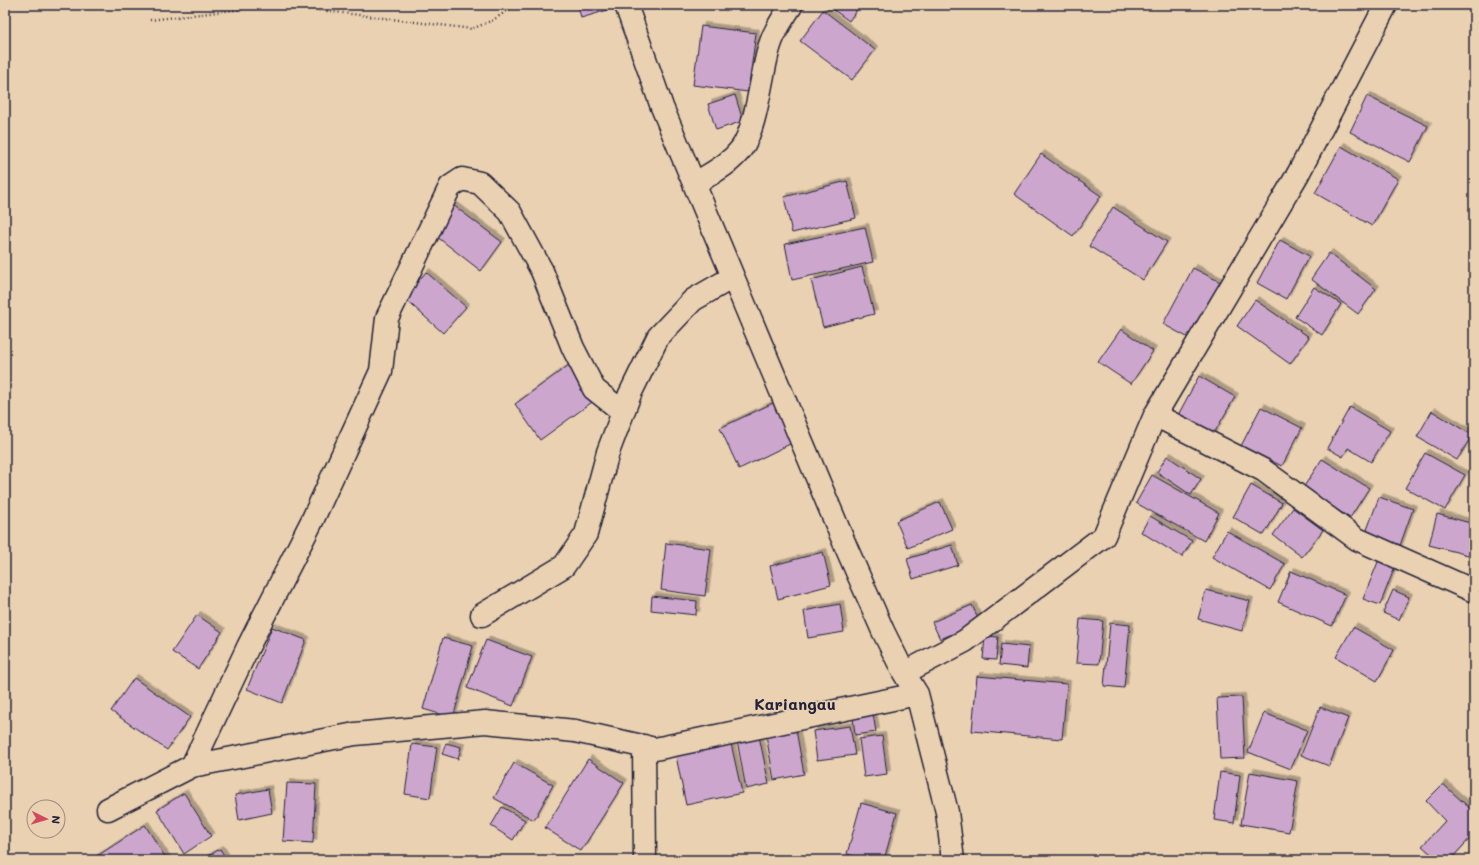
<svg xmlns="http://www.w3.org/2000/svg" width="1479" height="865" viewBox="0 0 1479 865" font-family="Mali,sans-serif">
<defs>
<filter id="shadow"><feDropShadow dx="3.5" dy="-3.5" stdDeviation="0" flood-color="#0004"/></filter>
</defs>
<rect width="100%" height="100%" fill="#ead1b1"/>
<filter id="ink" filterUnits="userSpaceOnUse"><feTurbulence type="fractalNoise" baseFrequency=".025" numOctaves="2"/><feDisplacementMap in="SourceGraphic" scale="8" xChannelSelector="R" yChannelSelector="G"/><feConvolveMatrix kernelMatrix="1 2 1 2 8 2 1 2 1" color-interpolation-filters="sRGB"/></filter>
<g filter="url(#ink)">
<path fill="#cda6cd" stroke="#22223b" filter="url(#shadow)" d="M578 5H617L618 7 581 18Z
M827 5H860L849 21Z
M823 10 875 50 852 80 800 41Z
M701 26 756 33 748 92 693 85Z
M735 95 743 121 716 130 708 104Z
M1367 96 1428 126 1410 162 1350 132Z
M1341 146 1398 179 1372 226 1315 193Z
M1041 154 1101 196 1073 236 1014 194Z
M847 181 856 218 792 233 784 197Z
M453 205 502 242 481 271 432 233Z
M1113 207 1167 242 1143 280 1089 246Z
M865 227 873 262 792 280 785 244Z
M1280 240 1309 256 1286 299 1257 283Z
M1329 253 1376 289 1358 314 1311 279Z
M862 267 874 314 823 327 811 280Z
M1193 268 1226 285 1196 342 1163 324Z
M426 272 466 307 443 333 404 298Z
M1314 287 1341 304 1322 335 1295 317Z
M1255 300 1309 337 1290 364 1237 326Z
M1121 329 1153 351 1131 384 1098 362Z
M569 365 595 400 540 440 515 404Z
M1199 376 1235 397 1213 435 1178 415Z
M773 403 792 443 739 469 720 428Z
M1261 407 1302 428 1282 466 1241 446Z
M1350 407 1390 431 1371 462 1348 448 1343 457 1327 448Z
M1432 411 1472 435 1457 460 1417 437Z
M1425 453 1465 475 1445 510 1405 488Z
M1167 456 1201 479 1191 495 1157 472Z
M1322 459 1369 488 1350 518 1303 488Z
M1152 475 1219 513 1204 541 1136 503Z
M1251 485 1282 503 1264 535 1233 517Z
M1379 497 1413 509 1398 551 1364 538Z
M940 502 952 529 908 548 896 521Z
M1293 508 1323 530 1302 557 1273 535Z
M1437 514 1474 524V548L1472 556 1429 545Z
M1150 516 1192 541 1182 557 1141 532Z
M1227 531 1285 564 1270 590 1212 557Z
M666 543 711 549 705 596 661 590Z
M952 545 958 565 913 579 907 559Z
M823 552 831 585 778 599 770 566Z
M1380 557 1396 564 1380 605 1363 599Z
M1291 571 1346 595 1332 626 1278 602Z
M1206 590 1250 601 1242 631 1198 619Z
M1393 590 1409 597 1399 620 1383 613Z
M652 596 697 601 696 615 651 610Z
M840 604 844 632 808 638 804 611Z
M972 605 980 623 940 639 932 622Z
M197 615 222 632 198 669 172 652Z
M1080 619 1103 621 1099 664 1076 663Z
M1110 623 1130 625 1124 688 1104 686Z
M272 627 306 640 282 703 247 689Z
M1353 627 1394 650 1377 681 1336 657Z
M985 636 998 637 996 660 983 659Z
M443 638 473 646 453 718 423 709Z
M486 640 532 657 513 706 467 688Z
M1001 644 1029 647 1027 668 999 665Z
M977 676 1067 684 1062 739 972 731Z
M134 678 190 717 167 750 111 711Z
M1242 697 1245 758 1220 759 1217 698Z
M1320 707 1348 718 1329 766 1301 755Z
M1264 713 1307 730 1291 769 1248 752Z
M873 714 876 732 855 735 853 717Z
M850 726 855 755 817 760 813 731Z
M796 730 804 774 774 780 766 735Z
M759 736 769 784 746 789 737 740Z
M882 736 887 774 864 777 859 739Z
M730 739 742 793 686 805 675 751Z
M446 743 461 747 458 759 442 754Z
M412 744 437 747 430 798 405 794Z
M588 759 624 783 581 851 545 828Z
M514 763 553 785 534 820 494 798Z
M1220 772 1240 775 1234 823 1214 820Z
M1250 772 1298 781 1289 832 1241 824Z
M287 783 316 784 313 843 283 841Z
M1443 784 1474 812V834L1450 860H1438L1422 846 1445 821 1426 801Z
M268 789 272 813 239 820 235 795Z
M184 793 211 836 184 854 157 810Z
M861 803 897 813 884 860H869L847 854Z
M502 807 525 820 513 840 491 826Z
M145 825 167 860H91Z
M220 849 227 860H202Z"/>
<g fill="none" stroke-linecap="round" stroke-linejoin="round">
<g stroke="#22223b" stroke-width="25">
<path id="minor" d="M626 5 662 107 846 547 883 631 904 673 917 694 947 812 953 860
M695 184C711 173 729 165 741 149 756 129 761 78 768 52 772 35 781 21 791 6
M1155 415 1263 470 1357 539 1474 591
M482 615 564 566 586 534 608 452 630 394 658 337 693 300 733 277
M904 673 965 641 1104 536 1155 415 1298 174 1386 5
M644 746 645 860
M192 766 248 647 312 521 381 371 387 318 450 187 462 179 480 183 510 212 542 271 573 348 594 389 623 412
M108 809 192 766 355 734 485 722 575 731 655 749 917 694"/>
</g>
<path stroke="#22223b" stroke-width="2.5" stroke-dasharray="1 3" stroke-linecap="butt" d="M279 5 472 29 493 20 516 5
M150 20 277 5"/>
<use href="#minor" stroke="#ead1b1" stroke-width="22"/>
</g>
</g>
<g text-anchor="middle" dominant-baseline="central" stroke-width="3.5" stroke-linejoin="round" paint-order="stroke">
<g font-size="16" font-weight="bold" fill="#22223b" stroke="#ead1b1">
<text x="795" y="703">Kariangau</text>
</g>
</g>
<rect width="1479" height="865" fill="none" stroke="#ead1b1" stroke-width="20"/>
<rect x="10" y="10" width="1459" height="845" fill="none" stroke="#22223b" stroke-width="1.5" filter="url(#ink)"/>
<g transform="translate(46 819) rotate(95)"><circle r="19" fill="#ead1b1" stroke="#9a8b82"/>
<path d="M0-3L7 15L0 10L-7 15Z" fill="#d1495b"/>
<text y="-6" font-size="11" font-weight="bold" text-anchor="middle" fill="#22223b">N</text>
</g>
</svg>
